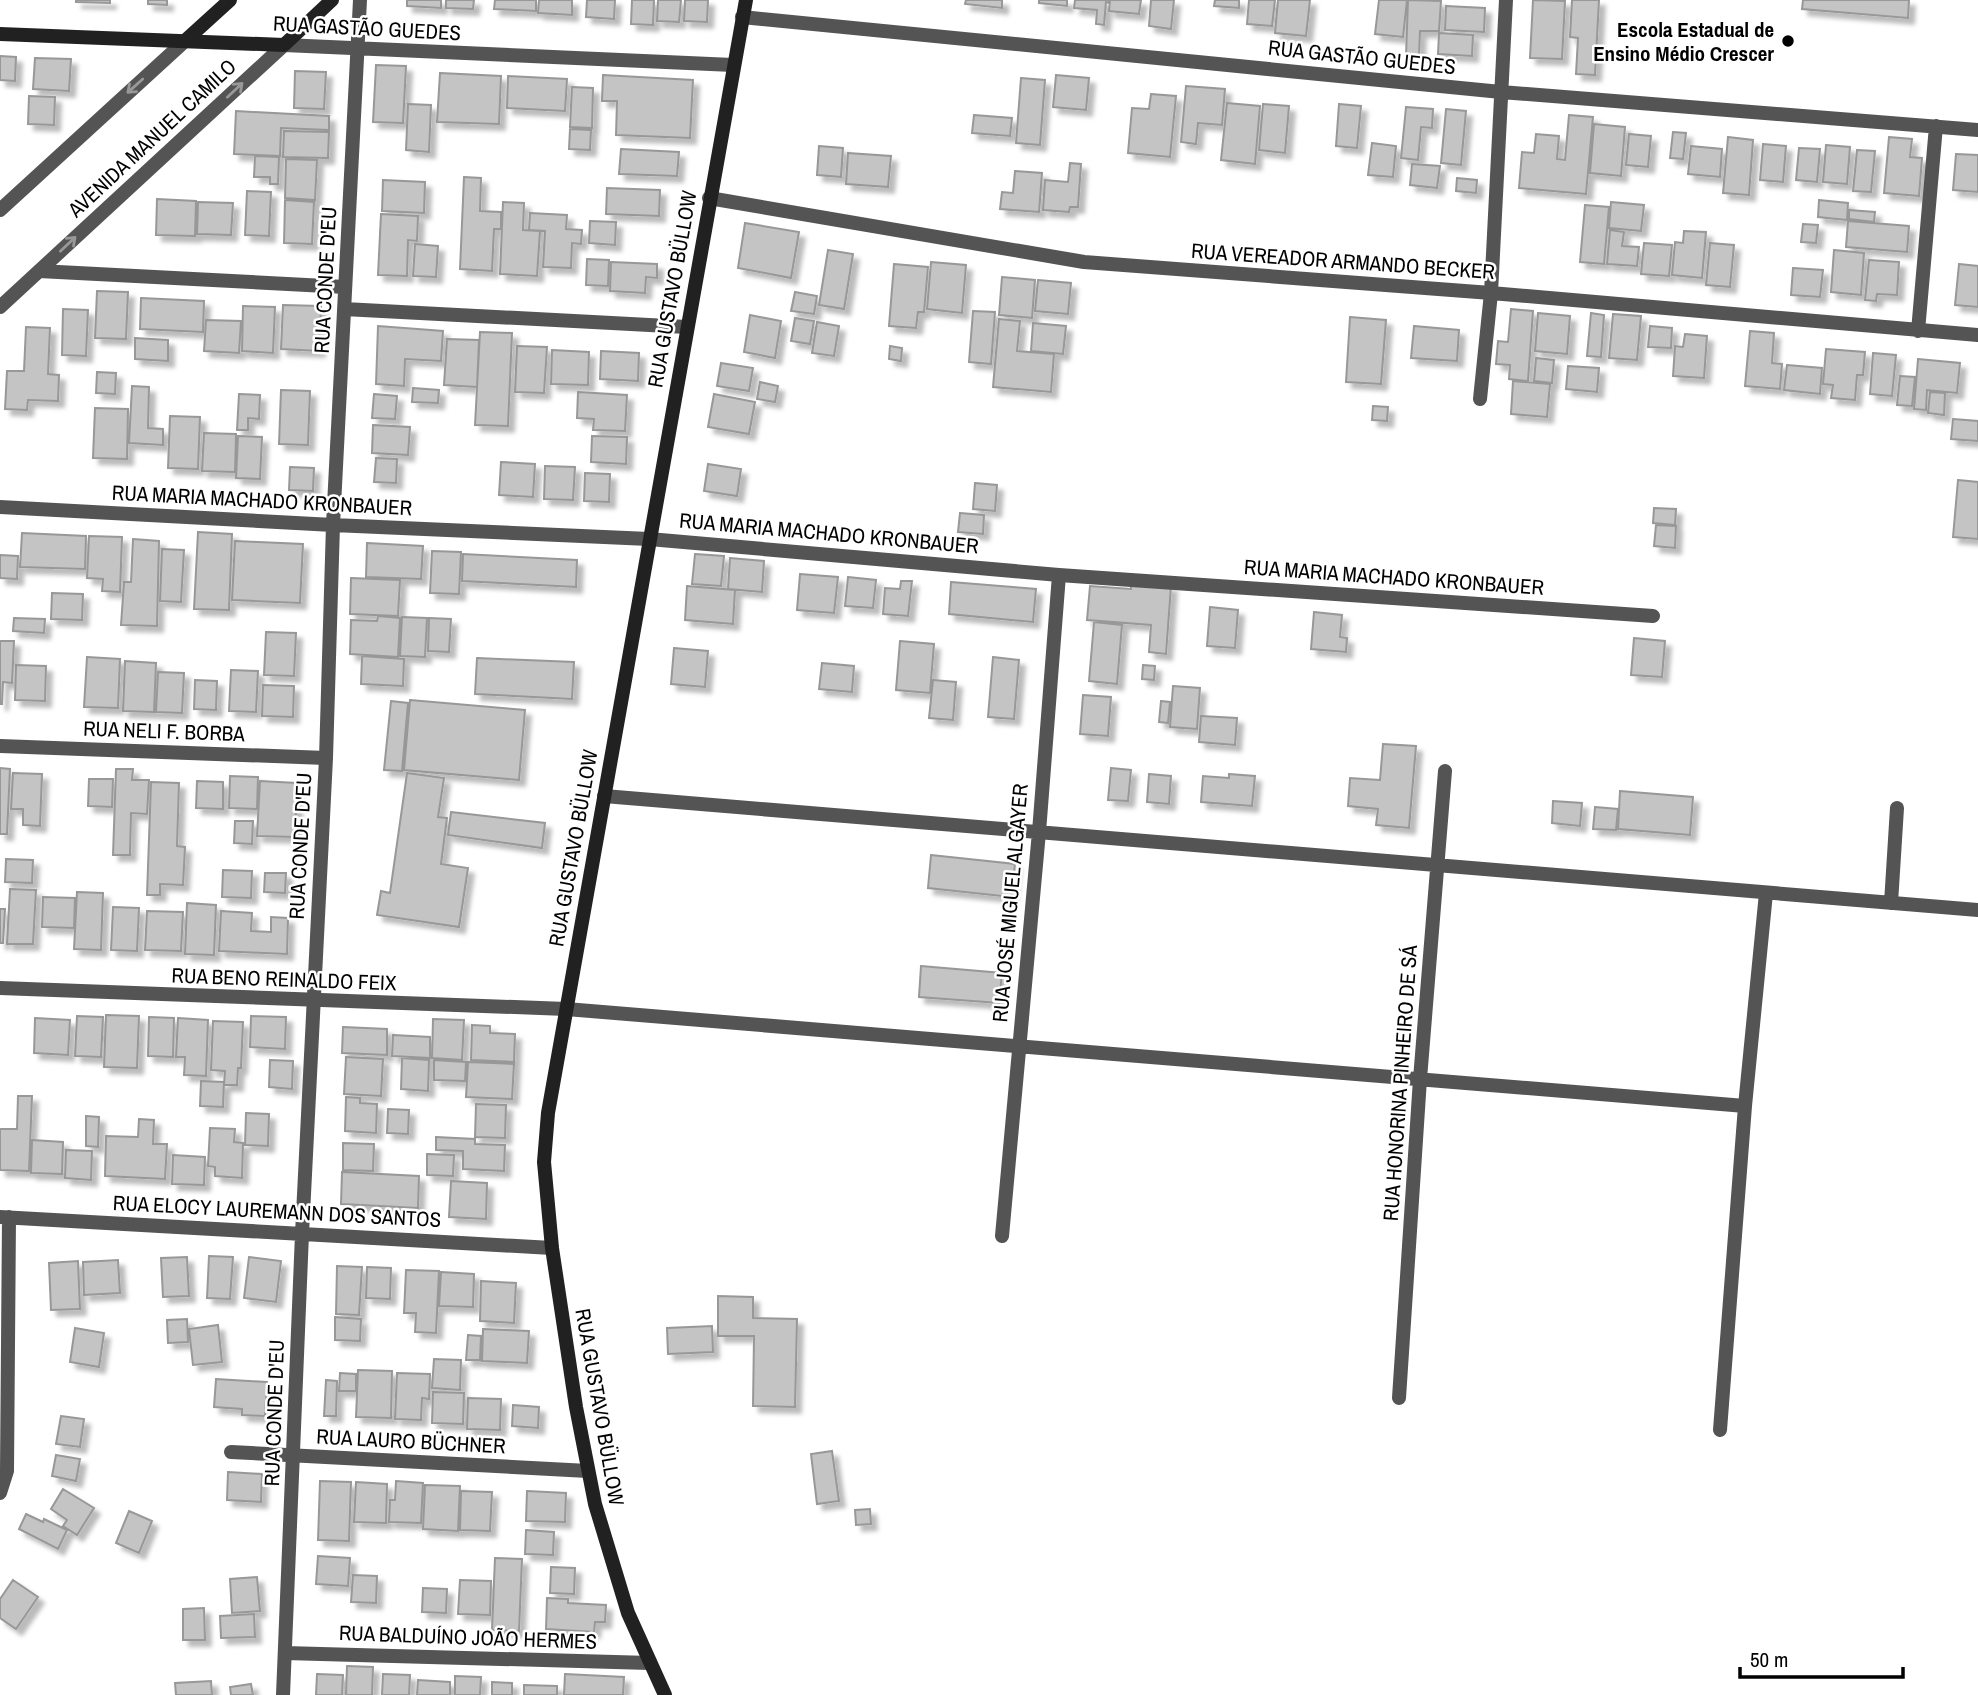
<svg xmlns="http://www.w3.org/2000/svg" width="1978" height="1695" viewBox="0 0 1978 1695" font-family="'Archivo Narrow',sans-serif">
<defs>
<filter id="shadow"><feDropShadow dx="6" dy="6" stdDeviation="2" flood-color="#0004"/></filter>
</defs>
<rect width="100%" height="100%" fill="#fff"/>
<path fill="#c4c4c4" stroke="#989898" stroke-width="2" filter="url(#shadow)" d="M76 0H110V3L76 2Z
M148 0H167V5L148 4Z
M407 0H441V8L407 6Z
M446 0H474L473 9 446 8Z
M495 0H536V11L494 9Z
M539 0H572V15L538 13Z
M587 0H615L614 19 586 17Z
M632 0H654L653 25 631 24Z
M658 0H681L679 22 657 21Z
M685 0H708L707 22 684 21Z
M966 0H1002V8L965 4Z
M1039 0H1067V6L1039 3Z
M1075 0H1109V3L1106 2 1104 25 1096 24 1097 10 1074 8Z
M1110 0H1141L1139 14 1109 11Z
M1151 0H1174L1171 29 1149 26Z
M1215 0H1239V8L1214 6Z
M1249 0H1275L1272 26 1247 24Z
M1278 0H1310L1306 36 1275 33Z
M1379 0H1407L1403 37 1375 34Z
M1408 0 1441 1 1439 31H1420L1419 56H1406Z
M1533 0 1565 1 1562 59 1530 58Z
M1572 0H1599L1595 75 1576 74 1578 38 1570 37Z
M1803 0H1909L1908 18 1802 9Z
M1446 6 1485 8 1484 32 1445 30Z
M1439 33 1473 35 1472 56 1438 54Z
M0 56 16 57 15 81 0 80Z
M35 58 71 59 69 91 33 89Z
M376 65 406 66 403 123 373 122Z
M295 71 326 72 324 109 294 108Z
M440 73 501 76 499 124 437 122Z
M603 75 693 80 690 138 616 135 617 101H602Z
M1056 75 1089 78 1086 110 1053 107Z
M508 76 567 79 565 111 507 108Z
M1021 78 1045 80 1040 145 1016 143Z
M1186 86 1225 89 1222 125 1198 123 1196 144 1181 142Z
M572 87 593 88 592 128 570 127Z
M1151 94 1176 96 1170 157 1128 153 1132 108 1149 109Z
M29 96 55 97 54 125 28 124Z
M1227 103 1260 106 1255 164 1221 160Z
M408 104 431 105 429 152 406 150Z
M1263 104 1289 106 1285 153 1259 150Z
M1339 104 1361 106 1357 148 1336 146Z
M1406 107 1433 109 1432 128 1421 127 1418 160 1401 158Z
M1446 109 1466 111 1461 165 1441 163Z
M236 111 329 116V130L281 128 280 156 234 154Z
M974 115 1012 118 1010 136 972 133Z
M1569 115 1593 117 1586 194 1519 188 1522 152 1534 153 1536 134 1559 136 1557 159 1565 160Z
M1594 124 1625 127 1621 176 1590 173Z
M570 129 591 130 590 150 569 149Z
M284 131 329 132 328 158 283 157Z
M1673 132 1686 133 1683 159 1670 158Z
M1629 134 1651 136 1648 167 1626 165Z
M1728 137 1753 140 1749 195 1723 193Z
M1889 137 1912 139 1910 157 1922 158 1919 196 1884 193Z
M1372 143 1396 146 1393 177 1368 175Z
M1763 144 1786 146 1783 182 1760 180Z
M1826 145 1850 147 1847 184 1823 182Z
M819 146 843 148 841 177 817 175Z
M1691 146 1722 149 1720 177 1688 174Z
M1799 148 1820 149 1817 182 1796 180Z
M621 149 679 152 677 176 619 174Z
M1857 150 1875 151 1871 192 1853 191Z
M848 153 891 156 888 187 846 184Z
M1956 154 1978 155V192L1953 190Z
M255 156 279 157 278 184H270V177H254Z
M286 159 317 160 315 200 285 198Z
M1070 163 1081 164 1078 207H1070L1069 212 1043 210 1045 180 1068 182Z
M1412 164 1440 166 1437 188 1410 185Z
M1015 171 1042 173 1039 212 1000 209 1002 192 1013 193Z
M464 177 481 178 480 211 501 212V229H494L492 271 460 269Z
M1457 178 1477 180 1476 193 1456 191Z
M383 180 425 182 424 213 382 211Z
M607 188 660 190 659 216 606 214Z
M247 191 271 192 269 236 245 235Z
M157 199 196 201 195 236 156 235Z
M285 200 314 202 312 244 284 243Z
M1819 200 1848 203 1847 220 1818 217Z
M198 202 233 203 231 235 197 234Z
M503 202 524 203 523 230 540 231 537 276 500 274Z
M1611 202 1644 205 1641 231 1609 228Z
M1585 205 1609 207 1604 264 1580 262Z
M1849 210 1875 212 1874 222 1849 219Z
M530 213 567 215 566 229 582 230 581 244 572 243 571 268 543 267 545 231 529 230Z
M381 214 418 216 417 241 408 240 407 276 378 275Z
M590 221 616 222 615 245 589 243Z
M1848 221 1909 226 1907 252 1846 247Z
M745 223 799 232 791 278 738 268Z
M1803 224 1818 225 1816 243 1801 242Z
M1610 230 1624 232 1622 246 1639 247 1637 266 1607 264Z
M1684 231 1706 232 1702 278 1672 275 1675 242 1683 243Z
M1644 243 1672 245 1669 276 1641 274Z
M1710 243 1734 245 1730 287 1706 285Z
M415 244 438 246 436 277 413 276Z
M828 250 853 254 844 309 819 305Z
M1834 250 1864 253 1861 295 1831 292Z
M587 259 609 260 608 286 586 285Z
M1869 260 1899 262 1897 295 1877 294 1876 301 1865 300Z
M611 262 657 264V278L646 277 645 293 610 291Z
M931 262 966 265 962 313 927 309Z
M894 264 928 267 924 312H918L916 328 889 326Z
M1959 264 1978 266V307L1955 305Z
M1793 268 1823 270 1820 297 1791 295Z
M1002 277 1035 280 1032 318 999 315Z
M1038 280 1071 283 1068 314 1035 311Z
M97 291 128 292 126 339 95 338Z
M795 292 817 296 814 314 791 311Z
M141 298 204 301 203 332 140 329Z
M283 305 321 306 319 351 281 349Z
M243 306 275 307 273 353 242 351Z
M63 309 88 310 86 356 62 355Z
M1511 309 1533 311 1528 381 1509 379 1510 365 1496 364 1498 341 1508 342Z
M973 311 995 312 991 364 969 362Z
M1538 313 1570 316 1567 354 1535 351Z
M1591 313 1604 315 1601 357 1587 356Z
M1613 314 1641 316 1637 360 1609 358Z
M750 315 781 321 775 358 744 352Z
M1350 317 1386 320 1381 384 1346 382Z
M795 318 814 321 810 344 791 341Z
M999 319 1020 321 1017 351 1054 354 1051 392 993 387Z
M206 320 241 321 239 353 204 351Z
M817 322 839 326 834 356 812 353Z
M1033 323 1066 326 1063 354 1031 351Z
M378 326 443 331 441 361 405 359 404 386 376 384Z
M1414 326 1459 330 1457 361 1411 358Z
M1650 326 1672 328 1671 348 1648 347Z
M26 327 50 328 48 374 59 375 58 401 28 400 27 410 5 409 7 371H24Z
M1750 331 1774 333 1772 363 1782 364 1780 389 1745 386Z
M480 332 512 333 508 426 475 425Z
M1685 334 1707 336 1704 378 1673 376 1675 346 1683 347Z
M135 338 168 340V361L135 359Z
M447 339 479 340 477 387 444 385Z
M517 346 547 347 544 393 515 392Z
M890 346 902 348 901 361 889 359Z
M1826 349 1865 352 1863 375H1857L1855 400 1831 398 1833 385 1823 384Z
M552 350 589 352 588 385 551 384Z
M601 351 639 353 638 381 600 379Z
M1873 353 1896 355 1892 396 1870 394Z
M1536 358 1554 360 1552 383 1534 381Z
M1918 359 1960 363 1957 393 1927 390 1926 410 1914 409Z
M721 363 753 368 749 391 717 386Z
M1787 365 1822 368 1820 394 1784 390Z
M1568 366 1599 368 1597 392 1566 389Z
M97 372 116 373 115 394 96 393Z
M1900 376 1915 377 1912 406 1897 405Z
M1513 381 1550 384 1547 417 1511 414Z
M760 382 778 386 775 402 757 399Z
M132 386 149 387 148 428 163 429V445L129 443Z
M413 388 439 390 438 403 412 402Z
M281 390 310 391 308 445 279 444Z
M578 392 627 395 625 431 593 430 594 419 577 418Z
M1930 392 1945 393 1944 415 1928 413Z
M239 394 260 395 259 419 248 418V430H237Z
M374 394 397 396 395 419 372 418Z
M714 394 755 402 749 434 708 427Z
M1373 406 1388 407 1387 421 1372 420Z
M95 408 128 409 127 459 93 458Z
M170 416 200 417 198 469 168 468Z
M1953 419 1978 421V441L1951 439Z
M373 425 410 427 408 455 372 453Z
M204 433 236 434 235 472 202 471Z
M238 436 262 437 260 479 236 478Z
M592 436 627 437 626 464 591 462Z
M376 458 397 459 396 483 374 482Z
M501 462 535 464 533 497 499 495Z
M708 464 741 469 737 496 704 491Z
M545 466 575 467 573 500 544 499Z
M290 467 314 468 313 491 289 490Z
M585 473 610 474 609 502 584 501Z
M1958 480 1978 482V539L1953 537Z
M975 483 997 485 995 511 973 509Z
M1654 508 1676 509 1675 525 1653 523Z
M960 513 984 515 983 534 958 532Z
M1656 525 1676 526 1675 548 1654 546Z
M198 532 232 534 229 610 194 609Z
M22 533 86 536 85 569 20 567Z
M89 536 122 537 120 592 102 591 103 579 87 578Z
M133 539 159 541 157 626 121 625 124 582H131Z
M235 541 303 544 300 603 232 600Z
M367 543 423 546 421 579 366 577Z
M162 549 184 550 181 602 160 601Z
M432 551 461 552 459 594 430 593Z
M463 554 577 560 576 587 462 581Z
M695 554 724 556 721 586 692 584Z
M0 555 18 556 17 579 0 578Z
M730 558 764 561 762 592 728 589Z
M800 574 838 577 834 613 797 610Z
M848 577 876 580 873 608 845 606Z
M351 578 400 580 398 616 350 614Z
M901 581H912L908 616 883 614 885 588 900 589Z
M951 582 1036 589 1033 622 949 614Z
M1131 583 1171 586 1166 654 1149 652 1151 625 1087 620 1090 586 1131 589Z
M687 586 735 590 733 624 685 620Z
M52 593 83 594 82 620 51 619Z
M1210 607 1238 610 1235 648 1207 646Z
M1314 612 1342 615 1340 637 1347 638 1346 652 1311 649Z
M378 616 400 618 398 657 350 654 351 620 377 621Z
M402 617 427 618 425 657 400 656Z
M14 618 45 619 44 633 13 631Z
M429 618 451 619 449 652 428 651Z
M1094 622 1122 625 1117 684 1089 681Z
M266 632 296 633 294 676 264 675Z
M1634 638 1665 641 1662 677 1631 675Z
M0 641H14L12 683 3 682 2 704H0Z
M900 641 934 644 930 693 896 690Z
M674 648 708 651 705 687 671 684Z
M362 656 404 659 403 686 361 684Z
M87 657 120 659 118 708 84 707Z
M993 657 1019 660 1014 719 988 717Z
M477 658 574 662 572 699 475 694Z
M125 661 156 663 154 712 123 711Z
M822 663 854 666 852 692 819 689Z
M16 665 46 666 45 701 15 700Z
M1143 665 1155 666 1154 680 1142 679Z
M231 670 258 671 256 712 229 711Z
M158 672 184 673 182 713 156 712Z
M195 680 217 681 216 710 194 709Z
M933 680 956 682 953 720 929 718Z
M263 685 294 686 293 717 262 716Z
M1173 686 1200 688 1197 729 1170 727Z
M1083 695 1111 697 1108 736 1080 734Z
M410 700 525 710 519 780 404 770Z
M391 701 408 703 402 771 384 770Z
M1161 701 1170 702 1168 723 1159 722Z
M1201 716 1237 718 1235 745 1199 742Z
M1383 744 1416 746 1409 828 1376 825 1378 809 1348 806 1350 778 1380 780Z
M0 768 10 769 7 834H0Z
M1111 768 1131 770 1128 801 1108 800Z
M116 769H133L132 780H149L147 814 131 813 130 855H113Z
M13 773 42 774 40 826 23 825V809H11Z
M407 773 444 778 438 817 447 818 441 864 468 868 459 927 377 915 381 891 390 893Z
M1149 774 1171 776 1169 804 1147 802Z
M1229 774 1255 776 1252 806 1201 802 1203 776 1229 778Z
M230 776 258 777 257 809 229 808Z
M89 779H113L112 807 88 806Z
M197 781 223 782V809L196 808Z
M260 781 297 783 295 837 257 836Z
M151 782 179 783 177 846 185 847 183 885 160 884V895H147Z
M1620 791 1693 797 1690 835 1618 829Z
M1553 801 1582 803 1580 826 1552 823Z
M1595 807 1618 809 1616 830 1593 829Z
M451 812 545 823 542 848 448 835Z
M235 821H253L252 844 234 843Z
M931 855 1015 864 1011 897 928 888Z
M6 859 33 860 32 883 5 882Z
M223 870 252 871 251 898 222 897Z
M265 873H286L285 893 264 892Z
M10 889 36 890 33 944H7Z
M77 892 103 893 101 950 74 949Z
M43 897 75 898 74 928 42 927Z
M187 903 216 905 214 955 185 954Z
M113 907 139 908 137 951 111 950Z
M0 909H5L3 943H0Z
M147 911 183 912 181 951 145 950Z
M221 911 252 913 251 931 271 932V917L288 918 287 954 219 951Z
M921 966 1002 973 999 1003 919 997Z
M106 1015 139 1016 137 1068 104 1067Z
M77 1016 103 1017 101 1057 75 1056Z
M251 1016 286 1017 285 1049 250 1047Z
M149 1017 174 1018 173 1057 148 1056Z
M35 1018 70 1020 68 1055 34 1053Z
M178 1018 208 1020 206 1076 184 1075 185 1057H176Z
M433 1019 464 1020 462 1060 432 1058Z
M213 1021 243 1022 241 1068H238L237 1085H224L225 1071 211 1070Z
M472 1025 490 1026V1033L515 1034 514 1062 471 1060Z
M343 1027 387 1029V1055L342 1053Z
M393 1035 430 1037V1058L392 1056Z
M346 1057 383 1059 381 1096 344 1094Z
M402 1058 429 1060 428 1091 401 1089Z
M270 1060 293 1061 292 1089 269 1087Z
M434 1060 466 1062 465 1081 434 1080Z
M468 1062 514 1064 512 1099 466 1097Z
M201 1081 224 1082 223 1107 200 1106Z
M18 1096H32L29 1171 0 1170V1129H17Z
M346 1097 360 1098V1103L377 1104 376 1133 345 1131Z
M476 1104 506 1105 505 1138 475 1137Z
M388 1109 409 1110 408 1134 387 1133Z
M246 1113 269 1114 268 1146 245 1145Z
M86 1116 99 1117 98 1147 86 1146Z
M139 1119 154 1120 153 1144H167L165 1179 105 1176 106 1136 138 1137Z
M210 1128 235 1129 234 1142 243 1143 242 1178 215 1176V1167L208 1166Z
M436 1137 475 1139V1144L505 1145 504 1171 463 1169V1151L436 1150Z
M32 1140 63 1142 62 1174 31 1173Z
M343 1143 374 1144 373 1171 343 1170Z
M66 1150 92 1151 91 1180 65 1178Z
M427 1154 454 1155 453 1176 427 1175Z
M173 1155 205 1157 204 1185 172 1184Z
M342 1172 419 1176 418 1208 341 1204Z
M451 1181 487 1183 486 1219 449 1217Z
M209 1256 233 1257 230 1299 207 1298Z
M187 1257 189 1296 163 1297 161 1258Z
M249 1257 281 1261 276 1302 244 1298Z
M118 1260 120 1293 84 1295 83 1262Z
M78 1261 80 1309 51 1310 49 1263Z
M337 1266 362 1267 359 1315 336 1314Z
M367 1267 391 1268 390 1299 366 1298Z
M406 1270 439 1271 436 1333 415 1332 416 1313H404Z
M441 1272 474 1274 473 1307 439 1306Z
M481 1281 516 1283 514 1323 480 1321Z
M718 1296 753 1297V1318L797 1319 795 1407 753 1406 754 1336H718Z
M335 1317 361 1319 360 1341 335 1340Z
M187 1319 188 1342 168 1343 167 1320Z
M218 1325 222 1362 193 1365 189 1329Z
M712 1326 713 1352 668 1354 667 1328Z
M75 1328 104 1333 99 1367 70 1362Z
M483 1329 529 1331 527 1363 482 1361Z
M468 1335 481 1336 480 1360H466Z
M434 1359 461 1360 460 1390 432 1388Z
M358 1370 392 1371 391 1418 356 1417Z
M340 1373 356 1374V1391H339Z
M397 1373 430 1374 429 1399 422 1398 421 1420 395 1419Z
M216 1379 267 1382 265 1416 242 1415V1409L214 1407Z
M326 1380 337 1381 336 1416H324Z
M433 1392 464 1393 463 1424 432 1423Z
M468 1398 501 1399 500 1430 467 1429Z
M513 1405 539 1407 538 1428 512 1426Z
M61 1416 84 1419 80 1447 56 1444Z
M832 1451 839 1501 817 1504 811 1454Z
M56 1455 80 1459 76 1481 52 1476Z
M228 1472 262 1474 261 1502 227 1500Z
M320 1481 351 1482 349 1541 318 1540Z
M396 1481 423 1483 421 1523 389 1522 390 1500H395Z
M356 1482 387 1484 386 1523 354 1522Z
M425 1485 460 1486 458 1531 423 1529Z
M63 1489 94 1508 77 1535 63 1526 67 1520 51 1509Z
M461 1491 492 1492 490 1531 460 1530Z
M527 1491 566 1493 565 1522 526 1521Z
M870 1509 871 1524 856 1525 855 1510Z
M129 1511 152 1521 139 1553 116 1543Z
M26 1514 43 1522 44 1519 67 1530 58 1549 19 1529Z
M526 1530 554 1532 553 1555 525 1554Z
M318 1556 350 1558 348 1586 316 1584Z
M495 1558 522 1559 519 1631 492 1630Z
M551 1567 575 1568 574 1594 550 1593Z
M353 1575 377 1576 376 1603 351 1602Z
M257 1577 260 1611 232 1613 230 1579Z
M13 1580 38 1597 16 1629 0 1618V1599Z
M460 1580 491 1581 490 1615 458 1614Z
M423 1588 447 1589 446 1613 422 1612Z
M547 1598 568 1599V1603L606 1605 605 1622H595L594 1632 546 1629Z
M204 1608 205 1640H183V1609Z
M254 1614 255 1637 221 1638 220 1616Z
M347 1666 373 1667 372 1695H346Z
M317 1674 343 1675 342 1695H316Z
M383 1674 410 1675 409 1695H382Z
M565 1674 624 1677 623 1695H564Z
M455 1676 481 1677 480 1695H455Z
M418 1680 450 1682V1695H417Z
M211 1681 212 1695H176L175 1683Z
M492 1682 512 1683V1695H492Z
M251 1684 253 1695H231L230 1687Z
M524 1685 557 1686V1695H524Z"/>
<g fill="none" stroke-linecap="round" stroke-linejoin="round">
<path stroke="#545454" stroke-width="14" d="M742 17 1501 92 1978 130
M709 198 1084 262 1491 293 1978 335
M0 210 186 40
M39 271 345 287
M0 307 284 45 733 65
M344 309 687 327
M1918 331 1936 126
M1480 399 1491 293 1506 0
M0 507 333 525 649 539 1059 575 1653 616
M0 746 326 758
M604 796 1978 910
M1891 903 1897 808
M0 988 566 1009 1745 1106
M0 1217 552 1248
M1002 1236 1039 832 1059 575
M1399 1398 1420 1079 1445 771
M1720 1430 1745 1106 1766 893
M231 1452 588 1471
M0 1493 7 1471 9 1217
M285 1653 650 1663
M283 1695 302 1234 326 758 333 525 360 0"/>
<path stroke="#212121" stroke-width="14" d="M0 34 284 45 332 0
M186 40 230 0
M665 1695 628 1613 595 1504 576 1407 552 1248 544 1162 548 1113 746 0"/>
</g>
<defs><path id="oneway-shaft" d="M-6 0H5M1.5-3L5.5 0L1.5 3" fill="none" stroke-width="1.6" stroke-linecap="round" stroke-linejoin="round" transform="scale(1.75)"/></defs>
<g stroke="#989898">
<use href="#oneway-shaft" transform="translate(135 86) rotate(138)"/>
<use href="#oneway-shaft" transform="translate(235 90) rotate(-43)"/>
<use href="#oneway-shaft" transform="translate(68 244) rotate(-43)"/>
</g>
<circle fill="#000" stroke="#fff" stroke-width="2.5" cx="1788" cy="41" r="7"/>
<g text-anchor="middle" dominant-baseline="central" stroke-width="5" stroke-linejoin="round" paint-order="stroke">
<g font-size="21" fill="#000" stroke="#fff">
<text transform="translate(367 28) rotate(3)">RUA GASTÃO GUEDES</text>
<text transform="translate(1362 57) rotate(6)">RUA GASTÃO GUEDES</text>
<text transform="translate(152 138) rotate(-43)">AVENIDA MANUEL CAMILO</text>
<text transform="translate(1343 261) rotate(4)">RUA VEREADOR ARMANDO BECKER</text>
<text transform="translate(325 280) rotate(-87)">RUA CONDE D'EU</text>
<text transform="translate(672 289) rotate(-80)">RUA GUSTAVO BÜLLOW</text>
<text transform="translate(262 500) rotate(3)">RUA MARIA MACHADO KRONBAUER</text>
<text transform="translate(829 533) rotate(5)">RUA MARIA MACHADO KRONBAUER</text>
<text transform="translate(1394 577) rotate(4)">RUA MARIA MACHADO KRONBAUER</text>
<text transform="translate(164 731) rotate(2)">RUA NELI F. BORBA</text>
<text transform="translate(300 846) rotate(-87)">RUA CONDE D'EU</text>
<text transform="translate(573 848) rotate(-80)">RUA GUSTAVO BÜLLOW</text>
<text transform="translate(1010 903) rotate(-85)">RUA JOSÉ MIGUEL ALGAYER</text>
<text transform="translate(284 979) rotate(2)">RUA BENO REINALDO FEIX</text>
<text transform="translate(1400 1083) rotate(-86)">RUA HONORINA PINHEIRO DE SÁ</text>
<text transform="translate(277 1211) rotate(3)">RUA ELOCY LAUREMANN DOS SANTOS</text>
<text transform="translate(600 1407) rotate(80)">RUA GUSTAVO BÜLLOW</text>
<text transform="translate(274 1413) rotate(-88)">RUA CONDE D'EU</text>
<text transform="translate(411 1441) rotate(3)">RUA LAURO BÜCHNER</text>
<text transform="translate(468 1637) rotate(2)">RUA BALDUÍNO JOÃO HERMES</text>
</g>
<g font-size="21" font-weight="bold" fill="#000" stroke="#fff" text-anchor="end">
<text x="1774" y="29">Escola Estadual de<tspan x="1774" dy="24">Ensino Médio Crescer</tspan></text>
</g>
</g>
<path d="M1740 1667v10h163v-10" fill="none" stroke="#000000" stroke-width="3.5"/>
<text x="1750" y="1667" font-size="21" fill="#000000" stroke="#ffffff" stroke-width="5" paint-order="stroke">50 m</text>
</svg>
